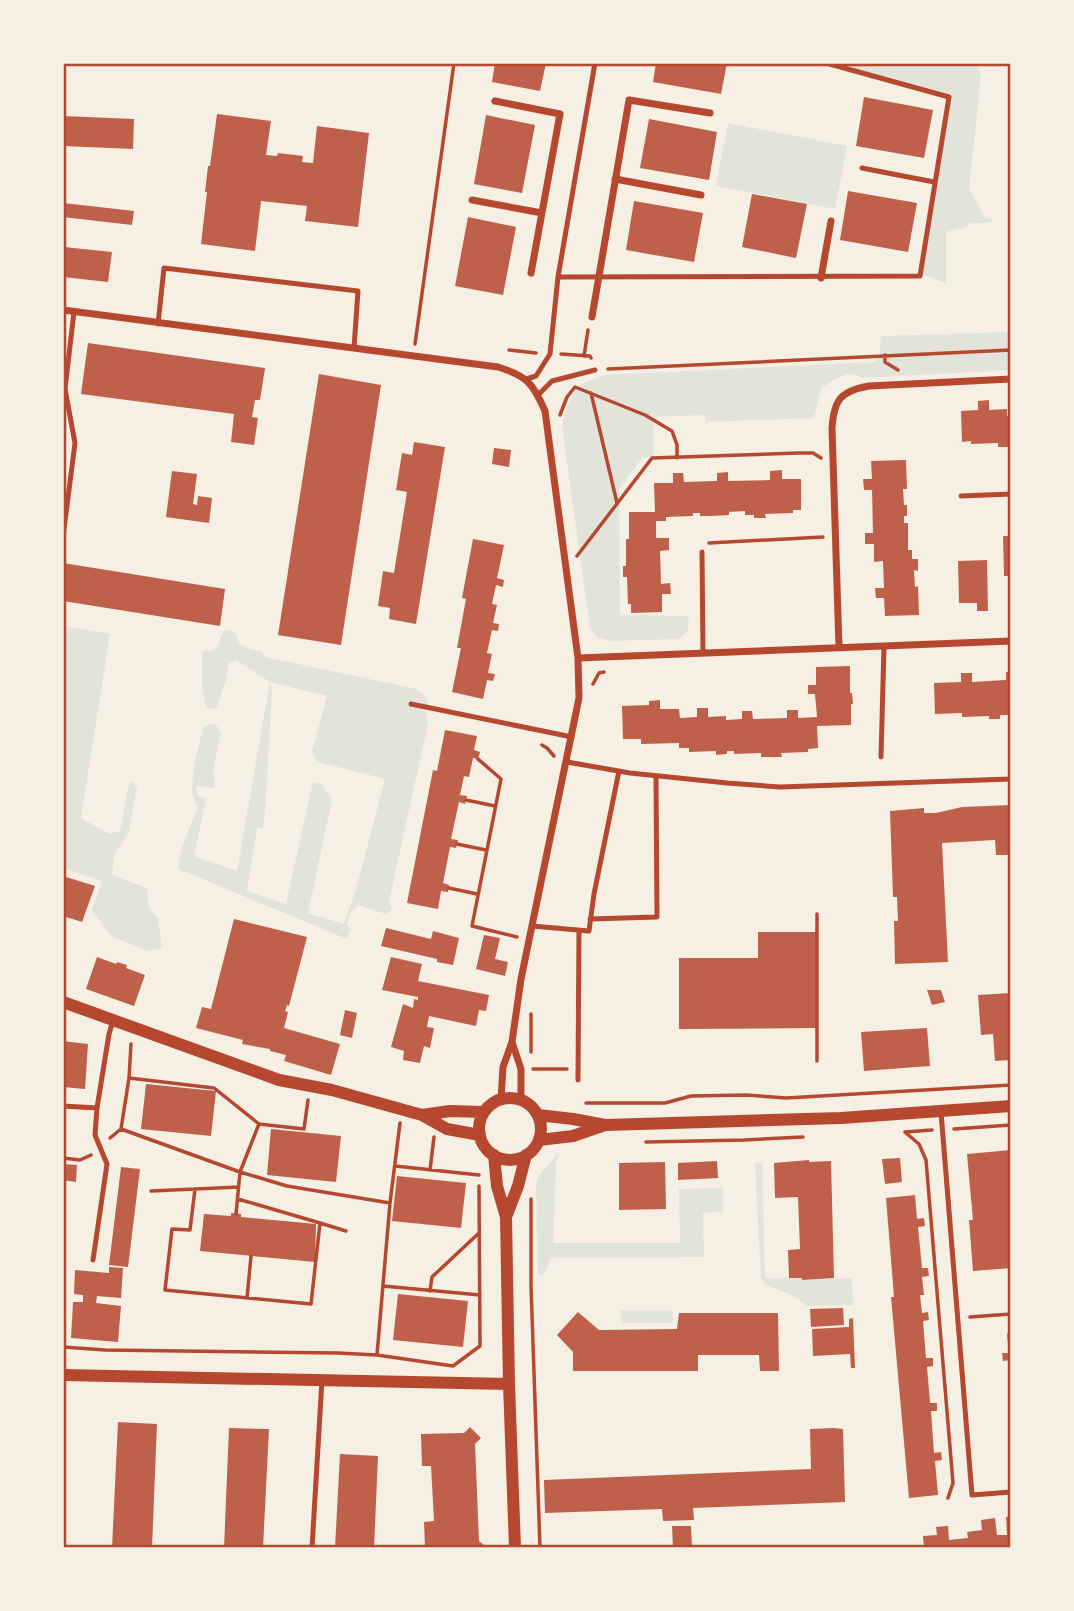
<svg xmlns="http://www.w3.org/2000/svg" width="1074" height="1611" viewBox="0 0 1074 1611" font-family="Quicksand,sans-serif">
<rect width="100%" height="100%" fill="#f6efe4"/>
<path fill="#e2e4dc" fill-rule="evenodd" d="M826 63H975L981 74 969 189 985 217 995 221 985 223H971L964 228 946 232V283L926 276H920L949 97Z
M728 123 847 146 835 209 716 186Z
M1011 332V370L863 378C848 368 835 380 821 388L814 418 706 422 705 415 653 417 654 457H643L619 489 620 615 688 616C690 628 689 632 678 639L611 641 597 637 590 629 562 426C565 410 570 394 583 384 589 379 599 378 606 375L874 362 879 355 881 336Z
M63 626 110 634 81 818 109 834 120 831 128 787 132 781 137 786 129 833 114 854 112 875 147 888 149 907 158 919 162 949 146 951 111 936 92 910 102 881 66 869 63 860 65 840H63Z
M226 629 236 633C238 648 248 649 261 651L265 657 412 688C423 691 426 697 430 708L424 707 428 724 389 901 392 910 386 914 358 905 349 914 347 924 351 929 347 939 178 869C180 847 190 827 198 807 184 790 199 748 203 728L209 724 216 725 221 732 213 771 215 776 214 788 196 786 198 796 206 799 194 856 237 871 270 682 236 660 229 663 226 680 216 709 206 708 202 687V651C226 652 214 640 226 629ZM270 682 327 696 312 752 318 762 385 779 356 889 344 924 308 913 332 800 322 784 313 782 286 904 247 891 257 828H263L265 812 272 692Z
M560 1151 556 1163 553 1243H680L679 1189 723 1188V1212L703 1213 704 1257 551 1258 544 1275H538L536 1185 538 1177Z
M755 1163H762L765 1274 766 1278H802L803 1280 852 1278 853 1305 807 1306 796 1297 765 1284 761 1278Z
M621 1310H673V1323H621Z"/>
<path fill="#bf614a" d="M495 63H546L540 91 492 82Z
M656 63H727L721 94 653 82Z
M864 97 933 110 924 158 856 146Z
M217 114 271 121 266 155 277 156 278 153 303 156 302 162 313 163 317 126 369 133 358 227 305 221 307 206 261 201 255 251 201 244 207 192H205L208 166H210Z
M486 115 535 125 522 193 474 184Z
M63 116 134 119 133 149 63 146Z
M649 119 717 132 709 180 640 168Z
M848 191 917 203 908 252 840 240Z
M752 194 807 204 796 258 742 247Z
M634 201 703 213 694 262 626 250Z
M63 203 134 211 132 225 63 217Z
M468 217 516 227 503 295 455 286Z
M64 247 112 252 108 282 63 277Z
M88 343 265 368 260 400H255L252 417 258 418 254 445 231 442 234 414 81 394Z
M319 374 381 385 341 645 278 635Z
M989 400V410L1007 409V416H1011V447H998V443L971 444V441L962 442 961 411 978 410V401Z
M414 442 445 447 416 624 389 619 390 608 378 606 383 571 394 573 407 492 396 490 402 453 412 455Z
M494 448 511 450 509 467 492 464Z
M906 460 907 489H903L904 505H907V516H904V523H908V550H912V559H918V571L914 570 915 587 918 586 919 615 885 616 884 598H876L875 588H884L883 561 874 562V544H865V533H873L872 490H864L863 479H872L871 461Z
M782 470V479H801V510H793V513L765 514 766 518H754V515H745V511L729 512V515L711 516H700V513H693V516L666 517V521H656V538H669V550L660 551 661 584 670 583 671 594H662V612L631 613V604H628L627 577H623V566H626V539H629V512H655L654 483H673V473H683L684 482 717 481V473L728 472V481L770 480V471Z
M172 471 197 474 193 504 197 505 198 496 212 498 209 523 166 517Z
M1003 536H1011V576H1004Z
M473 539 504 545 497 578 504 580 503 587 496 585 492 604 497 605 493 623 499 624 498 631 492 630 487 653 492 654 488 673 495 674 493 681 487 680 483 699 452 692 461 648H457L466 599 462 598Z
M987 560 988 611H977V603H959L958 561Z
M63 563 225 589 220 626 63 601Z
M850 666V693H852L853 704H851V725L817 726 818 748 808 749V752L781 753 782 757H761V753L734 754V751H727V754L716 755V751L689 752V748H679V743L641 744V739H623L622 706 649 705V701L660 700V709H679L680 718 697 717V708H708V717L726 716V720L742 719V711H752L753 719 787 718V710H798V718L817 717 815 694H808V685H816V667Z
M1006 672H1011V715H1000V719H989V716L962 717V713L935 714 934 683 961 682V673H972V682L1006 680Z
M445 730 477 736 474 750 480 752 478 759 473 758 469 777 464 776 460 795 467 796 465 804 459 802 451 839 458 840 456 848 450 847 443 883 449 885 448 892 441 891 438 909 407 903 433 770 437 771Z
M1011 805V855H996L995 840 942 843 948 962 895 964 894 921H898L897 897H893L890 811 924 808V813H936L962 807Z
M63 876 95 886 82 922 63 916Z
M234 919 307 937 289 1006 287 1005 285 1011 288 1012 284 1028 340 1044 331 1075 284 1061 286 1055 270 1051V1049L242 1044 243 1040 196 1028 202 1007 211 1009Z
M386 928 431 939 433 931 459 938 453 965 437 962V959L381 946Z
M758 932H816L817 1028 679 1029V958H758Z
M484 935 500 938 495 959 508 962 505 976 476 969Z
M97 957 116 964 117 962 127 965 126 968 145 975 134 1006 86 989Z
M391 957 422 964 418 981 489 995 486 1011 479 1010 476 1026 429 1016 427 1027 434 1028 430 1048 424 1046 420 1063 403 1060 404 1051 391 1047 403 1004 413 1008 414 999 418 1000V997L382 990Z
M927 990H941L945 1002 932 1005Z
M1011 993V1060L995 1061 993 1034 981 1035 978 995Z
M345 1010 357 1013 352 1038 340 1035Z
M927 1028 930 1066 864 1071 861 1032Z
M63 1041 88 1044 85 1089 63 1087Z
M146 1084 216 1091 211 1136 141 1129Z
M271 1129 341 1136 336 1182 267 1175Z
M1011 1150V1268L973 1271 969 1220H973L967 1154Z
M900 1158 902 1182 885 1184 882 1159Z
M809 1160V1162L831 1161 834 1278 802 1280V1278H789L788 1250 800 1249 798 1197 775 1198 774 1163Z
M717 1161 718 1178 678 1180V1163Z
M665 1162 666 1209 619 1210V1163Z
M63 1164 77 1165 76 1182 63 1180Z
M121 1167 140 1169 128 1267 109 1265Z
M397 1176 466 1183 461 1228 392 1221Z
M915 1195 917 1219 924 1218 925 1226 918 1227 922 1268H928L929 1276 922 1277 924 1295H920L922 1313 928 1312 929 1320 923 1321 926 1358H933V1366L927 1367 930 1403H937V1411H931L934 1453 941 1452 942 1460 935 1461 938 1495 909 1498 891 1297H894L886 1198Z
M231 1213 241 1214V1217L316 1224 315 1262 200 1251 204 1214 231 1216Z
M109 1267 123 1268 121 1298 97 1296 96 1303 121 1306 118 1342 71 1338 73 1302H83V1295L74 1294 75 1270 109 1273Z
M398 1294 468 1301 463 1347 393 1340Z
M843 1308 844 1325 811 1327 810 1309Z
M578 1312 599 1330 677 1329 679 1313H778L779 1371H760L759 1355H698V1371H573V1352L557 1335Z
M853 1318 855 1368H851L850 1354 813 1356 812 1329 849 1327V1319Z
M1011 1333V1360L1003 1361 1002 1353H1009L1007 1334Z
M118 1422 157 1424 152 1548H112Z
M470 1427 481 1438 475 1444 479 1541 485 1546 484 1548H425L424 1522 434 1521 431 1466H422L421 1434 464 1433Z
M229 1428 269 1429 263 1548H224Z
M834 1428 843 1429 845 1502 693 1508 694 1520 663 1521 662 1509 545 1513 544 1480 811 1469 810 1429Z
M340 1454 378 1456 374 1548H335Z
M1006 1517H1011V1548H924L923 1536 937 1535 936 1527 948 1526 949 1540 968 1538 967 1532 982 1530 981 1520 995 1518 997 1535H1007Z
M672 1526H691L692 1548H673Z"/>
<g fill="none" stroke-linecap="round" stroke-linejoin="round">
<path stroke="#b5482f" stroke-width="3.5" d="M415 344 454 63
M509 350 536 353
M561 354 590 356 591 358
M885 355V362L898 370
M584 356 588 330
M608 369 1011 350
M591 393 617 503
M560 415 567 397 575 387 645 415 672 431 677 445V458
M709 543 823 537
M577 556 652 458 799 453H813L821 458
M593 684 599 673 604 672
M542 745 547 748 554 756
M478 759 501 779 472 926 517 937
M466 800 495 806
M457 844 486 850
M449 888 477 894
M817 914V1061
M531 1052V1014
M533 1069H567
M129 1078 214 1088 259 1124 304 1129 308 1100
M586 1103H665L691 1096 746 1095 786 1098 1011 1085
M121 1129 240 1172 287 1186 390 1203
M954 1129 1011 1125
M905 1132 932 1130
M906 1133 919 1144 926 1160 953 1483 948 1498
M110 1138 121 1129 129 1078 131 1044
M646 1142 744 1140 803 1137
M63 1158 80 1160 91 1155
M395 1166 479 1175
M430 1170 434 1137
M195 1189 190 1230 172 1229 165 1290 311 1304 320 1223 238 1199
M151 1191 239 1187
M531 1199V1285L540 1548
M236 1214 240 1172 259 1124
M320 1223 346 1231
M383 1286 480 1295
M430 1291 432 1277 479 1233
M247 1298 251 1256
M970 1317 1011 1314
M63 1347 105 1350 338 1353 377 1355 453 1366 480 1346 479 1186
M377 1355 390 1203 400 1123"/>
<path stroke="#b5482f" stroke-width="5" d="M862 168 934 182
M558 277 920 276 949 97 826 63
M158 324 164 268 358 291 354 348
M526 379 536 376 550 354 558 277 595 63
M538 395 552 381 595 370
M961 496 1011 494
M63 537 75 443 65 389 74 312
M702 552 703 653
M411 704 572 737
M881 757 884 646
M567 762 630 773 727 783 780 787 1011 779
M590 919 657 917 656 776
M532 926 589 931 594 894 619 771
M578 1080 579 930
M63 1106 97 1108 109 1034 113 1021
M941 1112 972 1495 1011 1492
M93 1260 107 1164 95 1135 97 1108
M312 1548 322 1380"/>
<path stroke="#b5482f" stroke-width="7" d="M495 101 560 114 531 273
M615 179 701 195
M472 200 542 213
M821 278 831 221
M63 310 498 367C527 376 533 383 545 411L578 658 579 698 521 979 512 1042 521 1069V1100
M592 317 629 100 710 113
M839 647 832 428C834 399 841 391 869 386L1011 379
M578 658 1011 641
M501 1099 503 1067 512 1042"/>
<path stroke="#b5482f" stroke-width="12" d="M63 1002 279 1080 332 1090 422 1115 450 1111 483 1112
M479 1129a31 31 0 1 1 62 0a31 31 0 1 1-62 0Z
M422 1115 447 1129 480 1135
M538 1115 573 1119 605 1125 841 1118 1011 1106
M539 1140 573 1136 605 1125
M494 1155 497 1186 506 1217 509 1384 515 1548
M506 1217 518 1186 526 1155
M63 1375 509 1384"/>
</g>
<rect width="1074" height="1611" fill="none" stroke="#f6efe4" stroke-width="130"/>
<rect x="65" y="65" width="944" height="1481" fill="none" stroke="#b5482f" stroke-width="2.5"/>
</svg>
